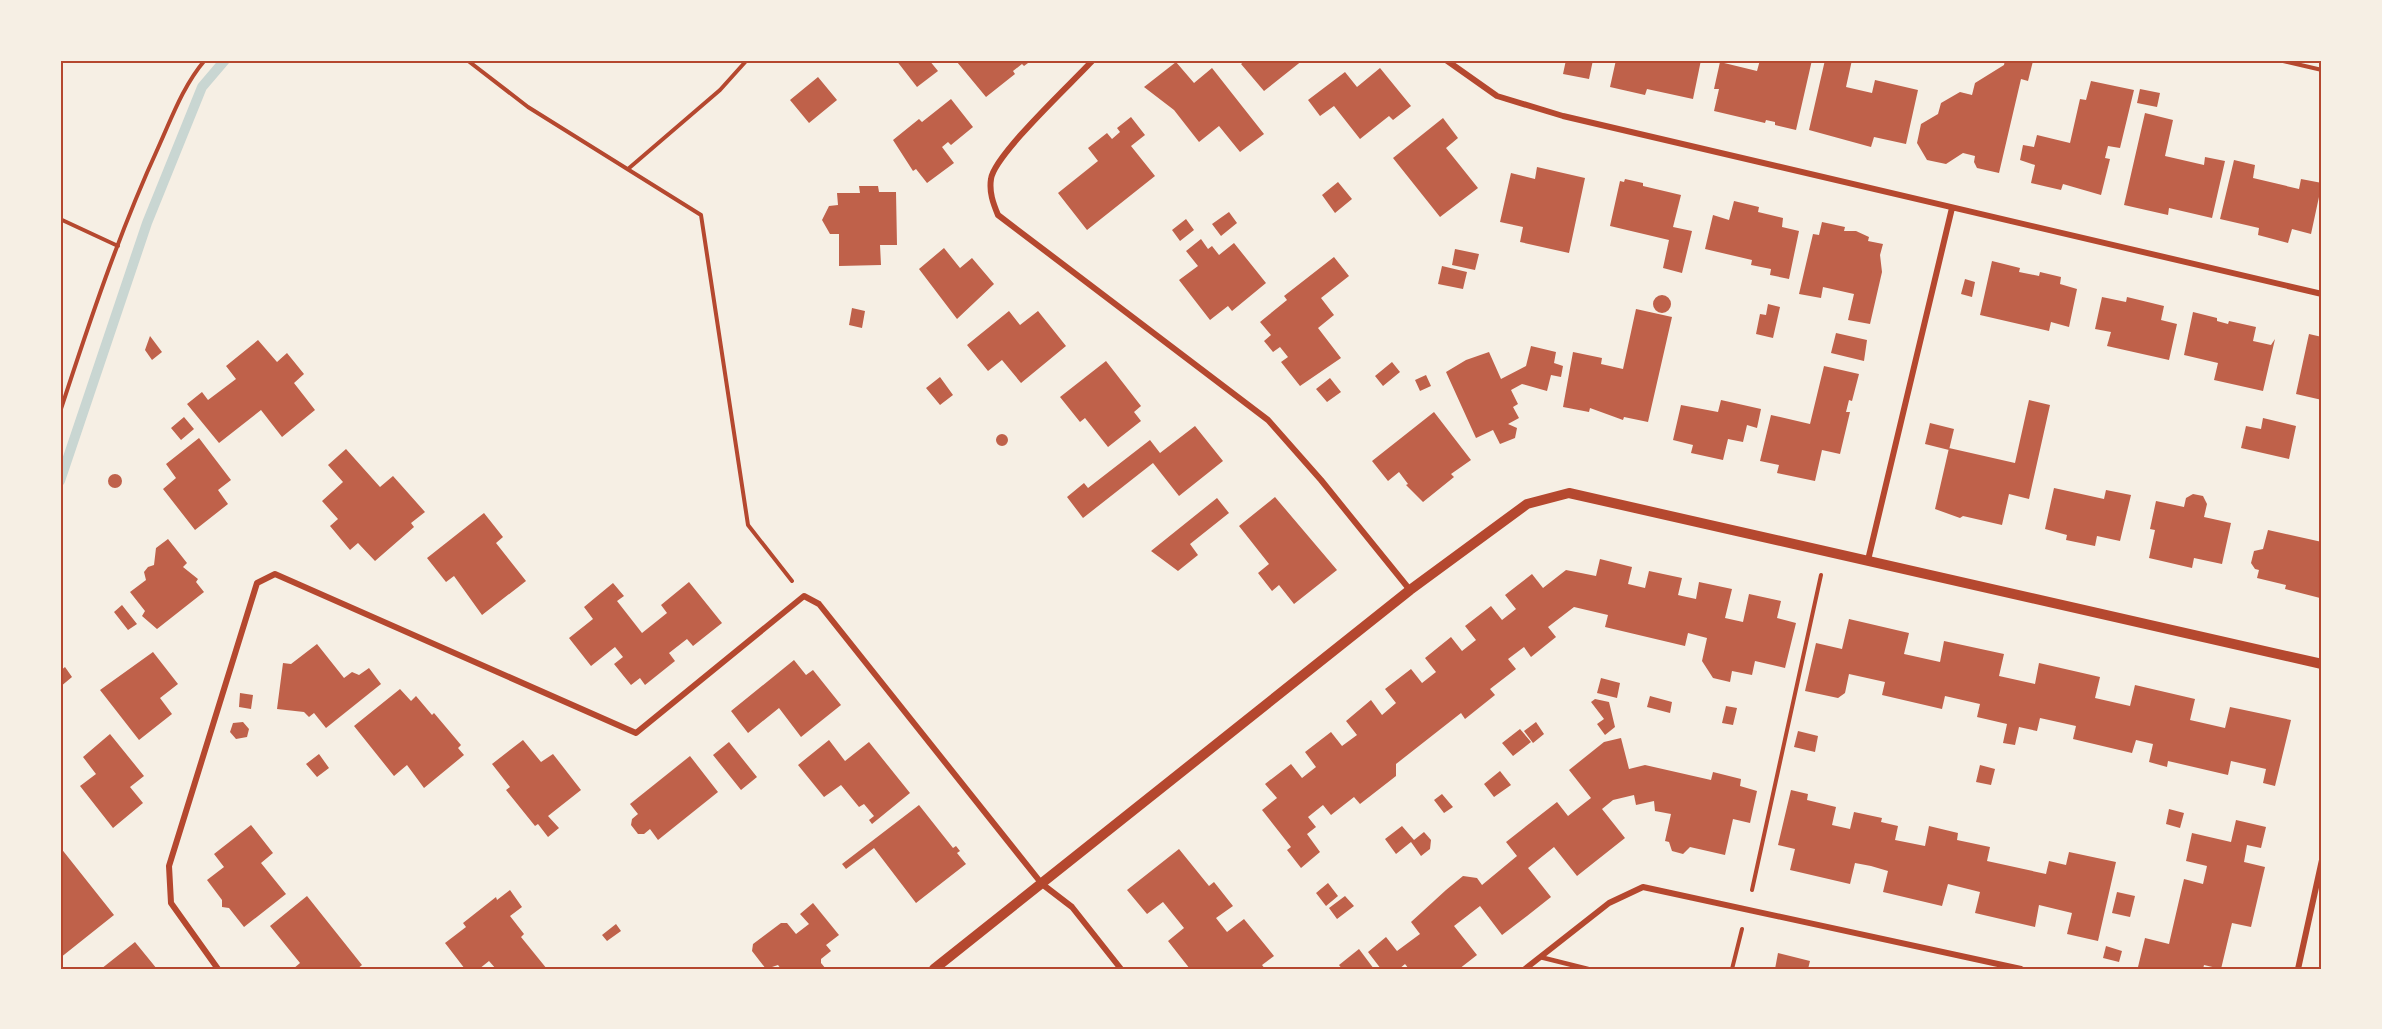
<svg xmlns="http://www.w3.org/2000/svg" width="2382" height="1029" viewBox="0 0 2382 1029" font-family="Montserrat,sans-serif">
<rect width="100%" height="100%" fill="#f6efe4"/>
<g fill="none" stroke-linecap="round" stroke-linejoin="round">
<path stroke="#c9d6d2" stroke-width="10" d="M60 481 147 223 202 87 225 60"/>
</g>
<path fill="#bf614a" d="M896 60H929L938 71 917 87Z
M960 60H1032L1024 66 1022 64 1013 71 1015 74 986 97 957 62Z
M1246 60H1303L1264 91 1241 64Z
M1566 60H1593L1589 79 1563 74Z
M1616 60H1701L1693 99 1647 89 1645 95 1610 87Z
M1760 60H1812L1796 130 1775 125V122L1766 120 1765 123 1714 111 1719 89H1714L1720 62 1757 71Z
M1825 60H1852L1846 87 1872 93 1875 80 1918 90 1906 144 1874 137 1871 147 1809 130Z
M2005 60 2033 61 2028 81 2021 79 1999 173 1977 168 1974 162 1975 156 1963 153 1946 164 1927 160 1917 143 1921 124 1938 114 1941 103 1960 92 1972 95 1975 83 2004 65Z
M1176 62 1194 83 1212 68 1264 134 1240 152 1219 126 1199 142 1174 110 1144 87Z
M1380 68 1411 106 1393 120 1389 116 1360 139 1334 106 1320 116 1308 100 1345 72 1357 87Z
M818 77 837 100 809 123 790 100Z
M2091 81 2134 90 2120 148 2108 146 2105 158 2110 159 2101 195 2063 184 2061 190 2031 183 2035 165 2020 160 2023 145 2034 147 2037 135 2070 143 2080 99 2086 100Z
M2140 89 2160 93 2157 107 2137 103Z
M951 99 973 127 951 145 948 142 942 147 954 163 927 183 916 169 913 171 893 140 919 119 922 122Z
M2145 113 2173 120 2165 156 2204 165 2205 157 2225 161 2212 218 2169 208 2168 215 2124 205Z
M1131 117 1145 135 1131 146 1155 176 1087 230 1058 193 1098 161 1088 148 1107 133 1112 139 1120 132 1117 128Z
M1443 118 1458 138 1446 148 1478 188 1440 217 1393 158Z
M2234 160 2255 165 2253 178 2299 189 2301 179 2322 183 2311 234 2292 229 2288 243 2258 235 2259 228 2220 219Z
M1537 167 1585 178 1569 253 1520 242 1523 227 1500 222 1511 173 1535 179Z
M1625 179 1643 183V186L1681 195 1673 227 1692 231 1682 273 1663 268 1669 240 1610 226 1620 181 1624 182Z
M1338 182 1352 199 1335 213 1322 195Z
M859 186H878L879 192H896L897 245H880L881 265 839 266V234H830L822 220 829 206 838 205 837 193H860Z
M1734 201 1759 207 1758 212 1783 218 1782 227 1799 231 1789 279 1770 275 1771 269 1751 265 1752 260 1705 249 1713 215 1729 220Z
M1229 212 1237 223 1221 236 1212 224Z
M1186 219 1194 230 1180 241 1172 230Z
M1822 222 1845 227 1844 231H1856L1869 237 1868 241 1883 244 1880 255 1882 272 1870 324 1848 320 1854 294 1823 287 1821 298 1799 294 1813 234 1819 235Z
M1201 239 1208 249 1212 246 1219 255 1234 243 1266 283 1232 311 1228 306 1210 320 1179 280 1198 266 1186 251Z
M944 248 960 268 972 258 994 284 957 319 919 269Z
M1455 249 1479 254 1475 270 1452 265Z
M1334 257 1349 276 1321 298 1334 315 1318 328 1341 358 1300 386 1281 362 1288 357 1280 347 1273 352 1264 341 1271 335 1260 322 1287 300 1284 296Z
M1992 261 2020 268 2019 272 2039 276 2040 272 2061 277 2060 284 2077 289 2069 327 2051 322 2049 331 1980 315Z
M1442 266 1467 272 1463 289 1438 284Z
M1965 279 1975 282 1972 297 1961 294Z
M1653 304a9 9 0 1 1 18 0a9 9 0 1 1-18 0Z
M2102 297 2126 302 2127 297 2164 306 2161 320 2177 324 2169 360 2107 346 2111 332 2095 329Z
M1768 304 1780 307 1773 338 1756 334 1760 314 1766 315Z
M852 308 865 311 862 328 849 325Z
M1636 309 1672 317 1648 422 1624 417 1623 420 1590 408 1589 412 1563 407 1573 352 1602 358 1601 364 1623 369Z
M1009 311 1020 325 1038 311 1066 346 1021 383 1002 360 988 371 967 345Z
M2193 312 2217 318V321L2228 324 2229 321 2256 327 2253 341 2271 345 2275 339 2263 391 2214 380 2218 363 2184 355Z
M1836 333 1867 340 1864 361 1831 353Z
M2309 334 2322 337V400L2296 394Z
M150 336 162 352 152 360 145 350Z
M258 340 277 362 287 353 304 374 294 383 315 410 282 437 261 410 219 443 187 404 202 392 208 400 236 379 226 366Z
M1531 346 1556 352 1554 363 1563 366 1561 377 1551 375 1547 391 1522 384 1511 390 1518 404 1513 407 1519 418 1508 424 1517 428 1515 438 1500 444 1493 430 1476 438 1446 372 1466 360 1489 352 1501 379 1526 366Z
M1106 361 1141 406 1134 412 1141 421 1108 447 1085 418 1080 422 1060 397Z
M1392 362 1400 372 1383 386 1375 376Z
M1824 366 1859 374 1852 401 1849 400 1846 412H1850L1840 454 1822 450 1815 481 1777 473 1779 465 1760 461 1771 415 1810 424Z
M1426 375 1431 386 1420 391 1415 380Z
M940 377 953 395 940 405 926 388Z
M1330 378 1341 392 1327 402 1316 389Z
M1721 400 1761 409 1757 428 1747 425 1743 442 1728 439 1723 460 1691 453 1693 445 1673 440 1681 405 1718 412Z
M2029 400 2050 405 2029 499 2009 494 2002 525 1963 516 1960 518 1935 509 1949 448 2015 463Z
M1434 412 1471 460 1451 474 1454 477 1423 502 1406 485 1408 484 1399 472 1388 481 1372 461Z
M184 417 194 429 181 440 171 428Z
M2263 418 2296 426 2289 459 2241 448 2246 426 2261 429Z
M1930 423 1954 429 1949 450 1925 444Z
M1195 426 1223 461 1179 496 1153 463 1083 518 1067 497 1084 483 1088 488 1150 440 1160 453Z
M996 440a6 6 0 1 1 12 0a6 6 0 1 1-12 0Z
M199 438 231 480 218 490 228 504 195 530 163 489 176 478 166 464Z
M346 449 380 487 393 476 425 512 411 523 414 527 375 561 358 543 350 550 330 526 338 519 322 501 343 482 328 465Z
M108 481a7 7 0 1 1 14 0a7 7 0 1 1-14 0Z
M2054 488 2104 499 2106 490 2131 495 2120 541 2097 536 2095 546 2066 540 2067 535 2045 529Z
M2193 494 2203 496 2207 504 2204 517 2231 523 2222 564 2194 558 2192 568 2149 558 2155 530 2150 529 2156 501 2184 507 2186 498Z
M1275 497 1337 570 1294 604 1279 585 1272 591 1258 573 1269 564 1239 526Z
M1217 498 1229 513 1190 544 1198 555 1178 571 1151 551Z
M484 513 503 537 496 543 526 581 482 615 454 576 446 582 427 558Z
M2268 530 2322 542 2320 598 2285 589 2286 585 2257 578 2259 570 2255 569 2251 563 2254 551 2263 549Z
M168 539 187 563 183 567 198 579 196 582 204 592 157 629 142 616 145 611 130 592 146 580 144 572 148 567 154 565 156 548Z
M1600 559 1632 567 1628 584 1645 588 1649 571 1682 578 1678 595 1682 596 1696 599 1699 582 1732 589 1725 618 1743 622 1749 594 1781 601 1777 618 1796 623 1785 668 1755 661 1752 675 1732 671 1730 682 1713 678 1702 661 1707 638 1688 633 1685 646 1605 627 1608 615 1574 607 1548 627 1556 637 1531 657 1524 647 1508 659 1516 669 1490 689 1495 695 1465 719 1461 713 1396 764V776L1360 804 1354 797 1331 815 1323 805 1308 817 1316 827 1307 834 1320 852 1301 868 1287 850 1291 847 1262 810 1277 798 1265 784 1291 764 1302 778 1316 767 1305 752 1331 732 1342 746 1357 735 1346 721 1371 700 1382 715 1396 703 1385 689 1411 669 1422 683 1436 672 1425 658 1451 637 1462 651 1476 640 1465 626 1491 606 1502 620 1516 609 1505 595 1532 574 1543 588 1566 570 1596 576Z
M689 582 722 623 693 646 687 639 669 653 675 661 645 685 640 678 631 685 614 664 623 657 615 647 591 666 569 638 593 619 584 607 613 583 624 596 617 601 642 633 667 613 661 605Z
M122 605 137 624 128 630 114 612Z
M1849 619 1909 633 1904 654 1940 662 1944 641 2004 654 1999 676 2035 684 2039 663 2100 677 2095 698 2130 706 2135 685 2195 699 2190 720 2225 728 2230 707 2291 720 2275 786 2263 783 2266 769 2231 761 2228 775 2168 761 2167 767 2149 762 2153 744 2136 740 2132 753 2073 739 2076 726 2040 718 2037 731 2019 727 2015 745 2003 743 2007 724 1977 717 1980 704 1945 696 1942 709 1882 695 1885 682 1849 674 1845 693 1838 698 1805 691 1816 643 1842 649Z
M317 644 344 678 352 672 359 675 369 668 381 684 326 728 314 713 309 717 304 712 277 709 283 663 291 664Z
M153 652 178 684 160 698 172 714 139 740 100 690Z
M794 660 806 675 813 670 841 705 801 737 779 708 748 733 731 711Z
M65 667 72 677 60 687V671Z
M1601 678 1620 683 1617 698 1597 693Z
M400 689 411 701 416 696 432 715 434 713 461 745 458 748 464 755 424 788 407 765 394 776 354 726Z
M240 693 253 695 251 709 239 707Z
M1650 696 1672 702 1670 713 1647 707Z
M1595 699 1609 702 1615 727 1605 735 1597 724 1604 719 1591 702Z
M1726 706 1737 708 1733 725 1722 723Z
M243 722 249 729 247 737 236 739 230 732 233 723Z
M1536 722 1544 734 1533 743 1524 731Z
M1520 729 1531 742 1513 756 1502 743Z
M1798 731 1818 736 1815 752 1794 747Z
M110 734 144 776 130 787 143 803 113 828 80 786 96 774 83 757Z
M1621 738 1629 769 1645 765 1711 780 1713 772 1741 779 1740 786 1757 791 1750 823 1733 819 1725 855 1690 847 1683 854 1672 851 1669 842 1665 841 1671 814 1655 811 1654 801 1636 805 1634 795 1613 800 1602 809 1625 838 1577 876 1554 847 1528 868 1551 897 1527 916 1502 935 1480 906 1454 926 1477 955 1459 969H1409L1405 964 1399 969H1381L1368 952 1386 937 1397 951 1420 934 1411 922 1446 890 1463 876 1477 878 1482 885 1517 856 1506 842 1520 831 1557 802 1568 816 1591 798 1569 770 1604 742Z
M523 740 541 762 553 754 581 790 548 816 559 828 548 837 538 824 535 826 506 790 510 787 492 764Z
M829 740 845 761 869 742 910 793 872 824 869 820 874 816 864 804 859 807 841 785 824 797 798 765Z
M729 742 757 777 741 790 713 755Z
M319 754 329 768 317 777 306 764Z
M690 756 718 792 658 840 650 829 644 834H638L631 825 632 819 638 814 630 804Z
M1980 765 1995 769 1991 785 1976 782Z
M1500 771 1511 785 1494 797 1484 784Z
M1791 790 1808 794 1807 800 1836 807 1832 825 1850 829 1854 812 1882 818 1881 822 1898 826 1895 840 1925 846 1929 826 1958 833 1957 840 1990 847 1987 861 2046 874 2049 861 2066 865 2069 852 2116 862 2098 941 2067 934 2072 913 2039 905 2035 927 1975 913 1980 892 1948 884 1942 906 1883 892 1888 871 1871 866 1855 863 1850 884 1790 870 1795 849 1778 845Z
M1442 794 1453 807 1444 813 1434 800Z
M919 805 953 848 956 846 960 851 957 853 966 864 916 903 874 848 846 869 842 864Z
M2169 809 2184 813 2180 828 2166 824Z
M2236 820 2266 827 2261 848 2247 845 2244 862 2265 867 2251 927 2232 923 2221 969 2204 965 2203 969 2138 967 2145 938 2169 944 2184 879 2203 884 2207 866 2186 861 2192 833 2231 842Z
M251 825 273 853 261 863 286 894 244 927 229 908 222 907V900L207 880 224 867 214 854Z
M1402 826 1414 840 1424 832 1431 840 1430 849 1421 856 1411 842 1396 854 1385 839Z
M60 847 114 915 60 958Z
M1179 849 1209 886 1214 882 1233 906 1216 918 1227 932 1244 919 1274 956 1262 965 1265 969H1190L1168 941 1184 928 1163 902 1147 914 1127 890Z
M1328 883 1338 896 1326 906 1316 893Z
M510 890 522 907 510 916 524 934 521 937 547 969H496L489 961 479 969H465L445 943 466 927 463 923 496 897 497 900Z
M2117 892 2135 896 2130 917 2112 913Z
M307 896 362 965 357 969H293L300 963 270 926Z
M1345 896 1354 906 1337 919 1329 908Z
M813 903 839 935 826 945 831 951 821 959V963L826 969H781L778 965 766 969 752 951 753 944 781 923H787L796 934 809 924 800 914Z
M616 924 621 931 607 941 602 935Z
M135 942 157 969H101Z
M2106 946 2122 951 2119 962 2103 958Z
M1359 949 1374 969H1342L1339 965Z
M1778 953 1810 961 1808 969H1775Z"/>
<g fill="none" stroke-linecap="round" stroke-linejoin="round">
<path stroke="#b5482f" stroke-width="4" d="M467 60 528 107 701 215 748 525 792 581
M2279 60 2322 70
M628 169 720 90 747 60
M60 219 118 246
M60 412C89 323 119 233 158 148 172 117 183 86 205 60
M1752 890 1821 575
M1732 969 1742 929"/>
<path stroke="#b5482f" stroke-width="4.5" d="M1540 957 1588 969"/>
<path stroke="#b5482f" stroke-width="6" d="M1093 60C1073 82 994 155 991 179 989 192 993 203 998 215L1268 420 1321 480 1410 590
M1446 60 1497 96 1563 116 2322 294
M1868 560 1952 208
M218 969 171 903 169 866 257 583 275 574 636 733 804 596 819 604 1042 884 1072 907 1121 969
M1525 969 1609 903 1643 887 2021 969
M2298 969 2322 860"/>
<path stroke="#b5482f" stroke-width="10" d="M934 969 1410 590 1527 504 1569 493 2322 664"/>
</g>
<rect width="2382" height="1029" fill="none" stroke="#f6efe4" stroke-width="123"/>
<rect x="62" y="62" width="2258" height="906" fill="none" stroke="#b5482f" stroke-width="2"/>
</svg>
